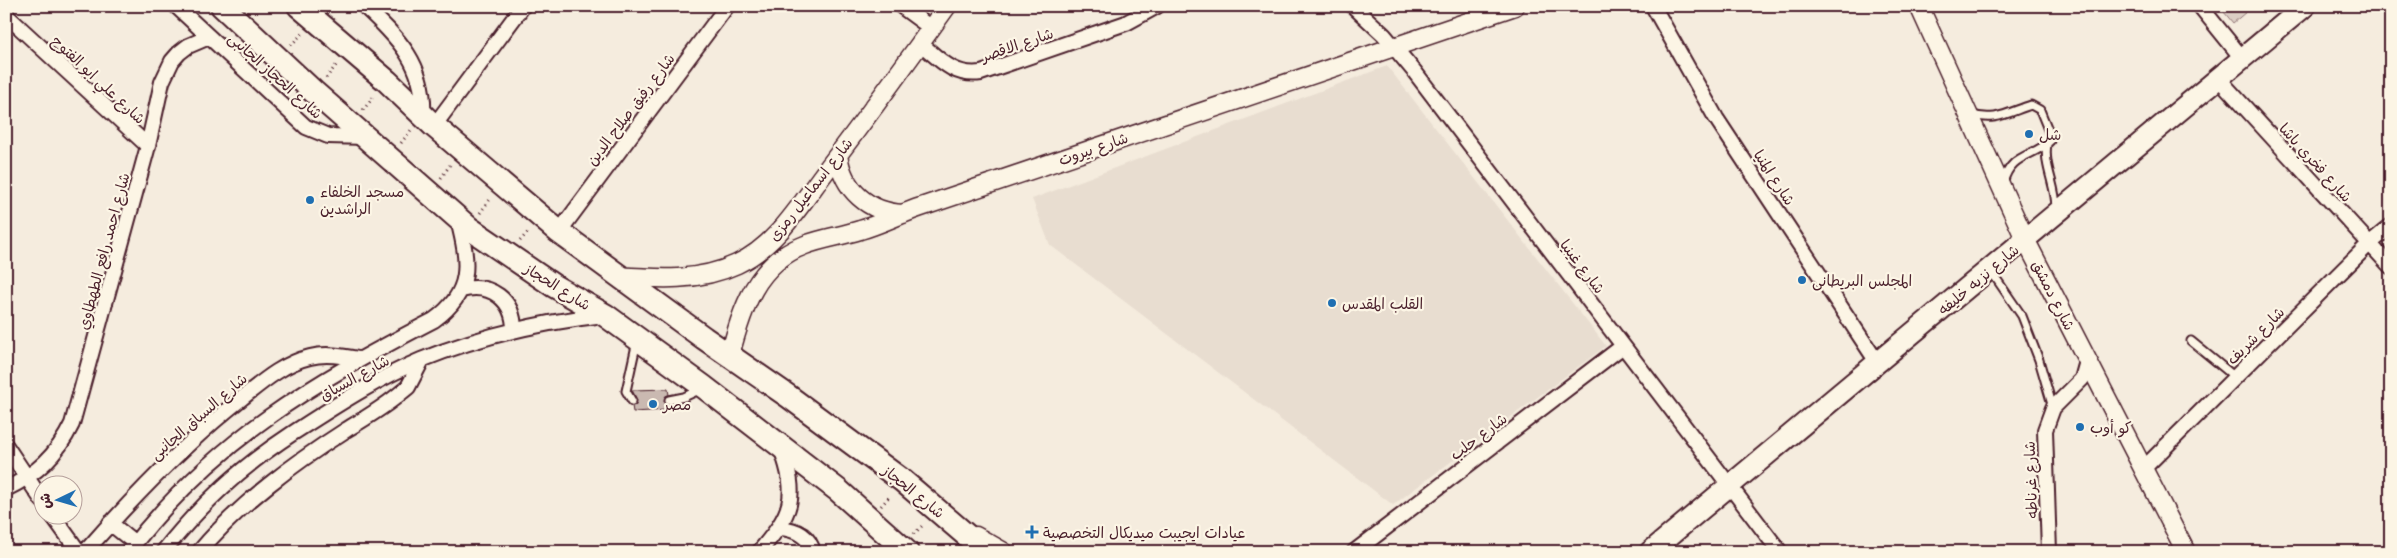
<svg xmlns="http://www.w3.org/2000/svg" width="2397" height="558" viewBox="0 0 2397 558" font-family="Mali,'Playpen Sans Arabic',sans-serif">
<rect width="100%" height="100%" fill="#f5ecde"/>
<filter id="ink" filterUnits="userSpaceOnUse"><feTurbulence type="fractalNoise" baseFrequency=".02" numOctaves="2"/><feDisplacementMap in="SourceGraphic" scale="10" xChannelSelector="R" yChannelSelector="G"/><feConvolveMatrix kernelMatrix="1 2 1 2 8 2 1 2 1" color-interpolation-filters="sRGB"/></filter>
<g filter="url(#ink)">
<path fill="#e8ddd0" d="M1387 66 1606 346 1393 505 1050 245 1032 199Z"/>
<path fill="#dbcec4" stroke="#927678" d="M2219 6H2253L2233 23Z"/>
<path fill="#cab9b1" stroke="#4a1f2b" d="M668 389 669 395 664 401 669 405V410L633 412 632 406 637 400 632 390Z"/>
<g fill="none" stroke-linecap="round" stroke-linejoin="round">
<g stroke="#4a1f2b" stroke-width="11">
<path id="service" d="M1970 114C1994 123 2009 112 2031 105L2040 110 2051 137 2050 141C2032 158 2011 153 2003 183
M2047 144C2043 166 2057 187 2056 210
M1991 271 2022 316 2039 360 2053 408
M2191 341 2235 377
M669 400 684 397 701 389
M632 401 626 391 637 341"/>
</g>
<g stroke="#4a1f2b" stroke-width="18">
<path id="minor" d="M176 6 306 127 328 136 366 137
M364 6C398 38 426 65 423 116
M901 6 931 28
M1353 6 1384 35 1414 71 1780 552
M1653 6 1716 118 1877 362
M2200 6 2242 58
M6 15 148 146
M920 43C939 59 954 77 981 73L1126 23 1157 6
M2218 78 2391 267
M434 126 523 6
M559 232 727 6
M461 290C491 282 514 300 514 330
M6 446 42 500
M2143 469 2369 244 2391 226
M6 489C37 474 57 455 72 424L148 146 162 82 172 61 179 53 188 46 209 37
M53 516 79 552
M110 523 135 543
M779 528C795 529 809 535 813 552
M85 552C134 496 184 444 242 398 262 382 284 363 310 357 326 353 342 356 358 359
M128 552C213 441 312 383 434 320 473 292 469 263 458 220
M163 552C202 503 241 467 293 433 335 406 376 379 421 360 480 336 542 322 604 315
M199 552C240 503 293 464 346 430 364 419 381 409 397 396L408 387 422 360
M759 552C792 513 799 498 781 448
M1354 552 1623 346
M2049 552 2045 430 2053 408 2082 379 2087 361"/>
</g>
<g stroke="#4a1f2b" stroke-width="21">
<path id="tertiary" d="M1919 6 2025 239 2186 552
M838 155C843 190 868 212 903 214
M617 276C658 279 699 282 737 264 776 246 800 205 825 172 867 117 907 62 947 6
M730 355C742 309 756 263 805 245 823 238 842 236 860 230 881 224 900 214 921 207L1515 6
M976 536 1004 552"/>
</g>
<g stroke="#4a1f2b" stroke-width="24">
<path id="secondary" d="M1650 552 2305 6"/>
</g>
<g stroke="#4a1f2b" stroke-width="26">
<path id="primary" d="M222 6 314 92 469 228 554 286 605 315 704 387 839 491 907 552
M299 6 387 81 434 126 559 232 704 338 788 396 903 481 986 552"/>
</g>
<path stroke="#4a1f2b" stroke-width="3" stroke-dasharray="1 4" stroke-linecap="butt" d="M291 45 303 33
M326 78 338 63
M363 110 375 95
M401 143 411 130
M441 178 450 165
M480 213 491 198
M520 241 529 231
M881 506 891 495
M914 534 924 524"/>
<use href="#service" stroke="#fcf5e5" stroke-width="7"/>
<use href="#minor" stroke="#fcf5e5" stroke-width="14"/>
<use href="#tertiary" stroke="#fcf5e5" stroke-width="18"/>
<use href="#secondary" stroke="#fcf5e5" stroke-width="20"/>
<use href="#primary" stroke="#fcf5e5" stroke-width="22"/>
</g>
</g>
<g fill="#1f6fb2" stroke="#fcf5e5" stroke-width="2">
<circle cx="2029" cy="134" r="5"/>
<circle cx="310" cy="200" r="5"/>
<circle cx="1802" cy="280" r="5"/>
<circle cx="1332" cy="303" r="5"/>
<circle cx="653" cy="404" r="5"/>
<circle cx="2080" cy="427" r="5"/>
<path d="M1029.5 524.5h5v5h5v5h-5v5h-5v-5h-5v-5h5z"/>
</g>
<g text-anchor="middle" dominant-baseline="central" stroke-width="4.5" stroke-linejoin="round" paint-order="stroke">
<g font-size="15" fill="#4a1f2b" stroke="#fcf5e5">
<text transform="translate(1017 44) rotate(-19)">شارع الاقصر</text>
<text transform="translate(276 75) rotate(42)">شارع الحجاز الجانبى</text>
<text transform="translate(99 79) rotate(43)">شارع علي ابو الفتوح</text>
<text transform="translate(630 109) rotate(-53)">شارع رفيق صلاح الدين</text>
<text transform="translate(1093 148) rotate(-19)">شارع بيروت</text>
<text transform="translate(2316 162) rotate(48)">شارع فخري باشا</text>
<text transform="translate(1775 177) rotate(57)">شارع المنيا</text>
<text transform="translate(810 189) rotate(-52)">شارع اسماعيل رمزى</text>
<text transform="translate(103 251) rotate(-75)">شارع احمد رافع الطهطاوي</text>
<text transform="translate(1583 266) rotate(53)">شارع غينيا</text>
<text transform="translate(1978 279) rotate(-40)">شارع نزيه خليفه</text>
<text transform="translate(558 286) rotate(32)">شارع الحجاز</text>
<text transform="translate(2054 295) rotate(63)">شارع دمشق</text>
<text transform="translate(2255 335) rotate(-45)">شارع شريف</text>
<text transform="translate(354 377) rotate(-29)">شارع السباق</text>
<text transform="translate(198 416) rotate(-41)">شارع السباق الجانبى</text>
<text transform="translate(1478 436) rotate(-37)">شارع حلب</text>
<text transform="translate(2030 480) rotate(-92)">شارع غرناطه</text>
<text transform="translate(914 491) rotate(39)">شارع الحجاز</text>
</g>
<g font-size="15" fill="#4a1f2b" stroke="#fcf5e5" text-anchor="start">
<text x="2039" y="134">شل</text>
<text x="320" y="191">مسجد الخلفاء<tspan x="320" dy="17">الراشدين</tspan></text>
<text x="1812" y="280">المجلس البريطانى</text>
<text x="1342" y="303">القلب المقدس</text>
<text x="663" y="404">مصر</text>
<text x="2090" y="427">كو أوب</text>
<text x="1043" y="532">عيادات ايجيبت ميديكال التخصصية</text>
</g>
</g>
<rect width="2397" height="558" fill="none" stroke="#fcf5e5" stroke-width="25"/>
<rect x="12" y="12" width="2372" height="533" fill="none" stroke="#4a1f2b" stroke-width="2" filter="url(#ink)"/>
<g transform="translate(58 500) rotate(265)"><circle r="24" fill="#fcf5e5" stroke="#b59f9b"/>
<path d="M0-4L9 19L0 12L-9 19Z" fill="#1f6fb2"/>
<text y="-8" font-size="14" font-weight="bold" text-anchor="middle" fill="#4a1f2b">ش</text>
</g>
</svg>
